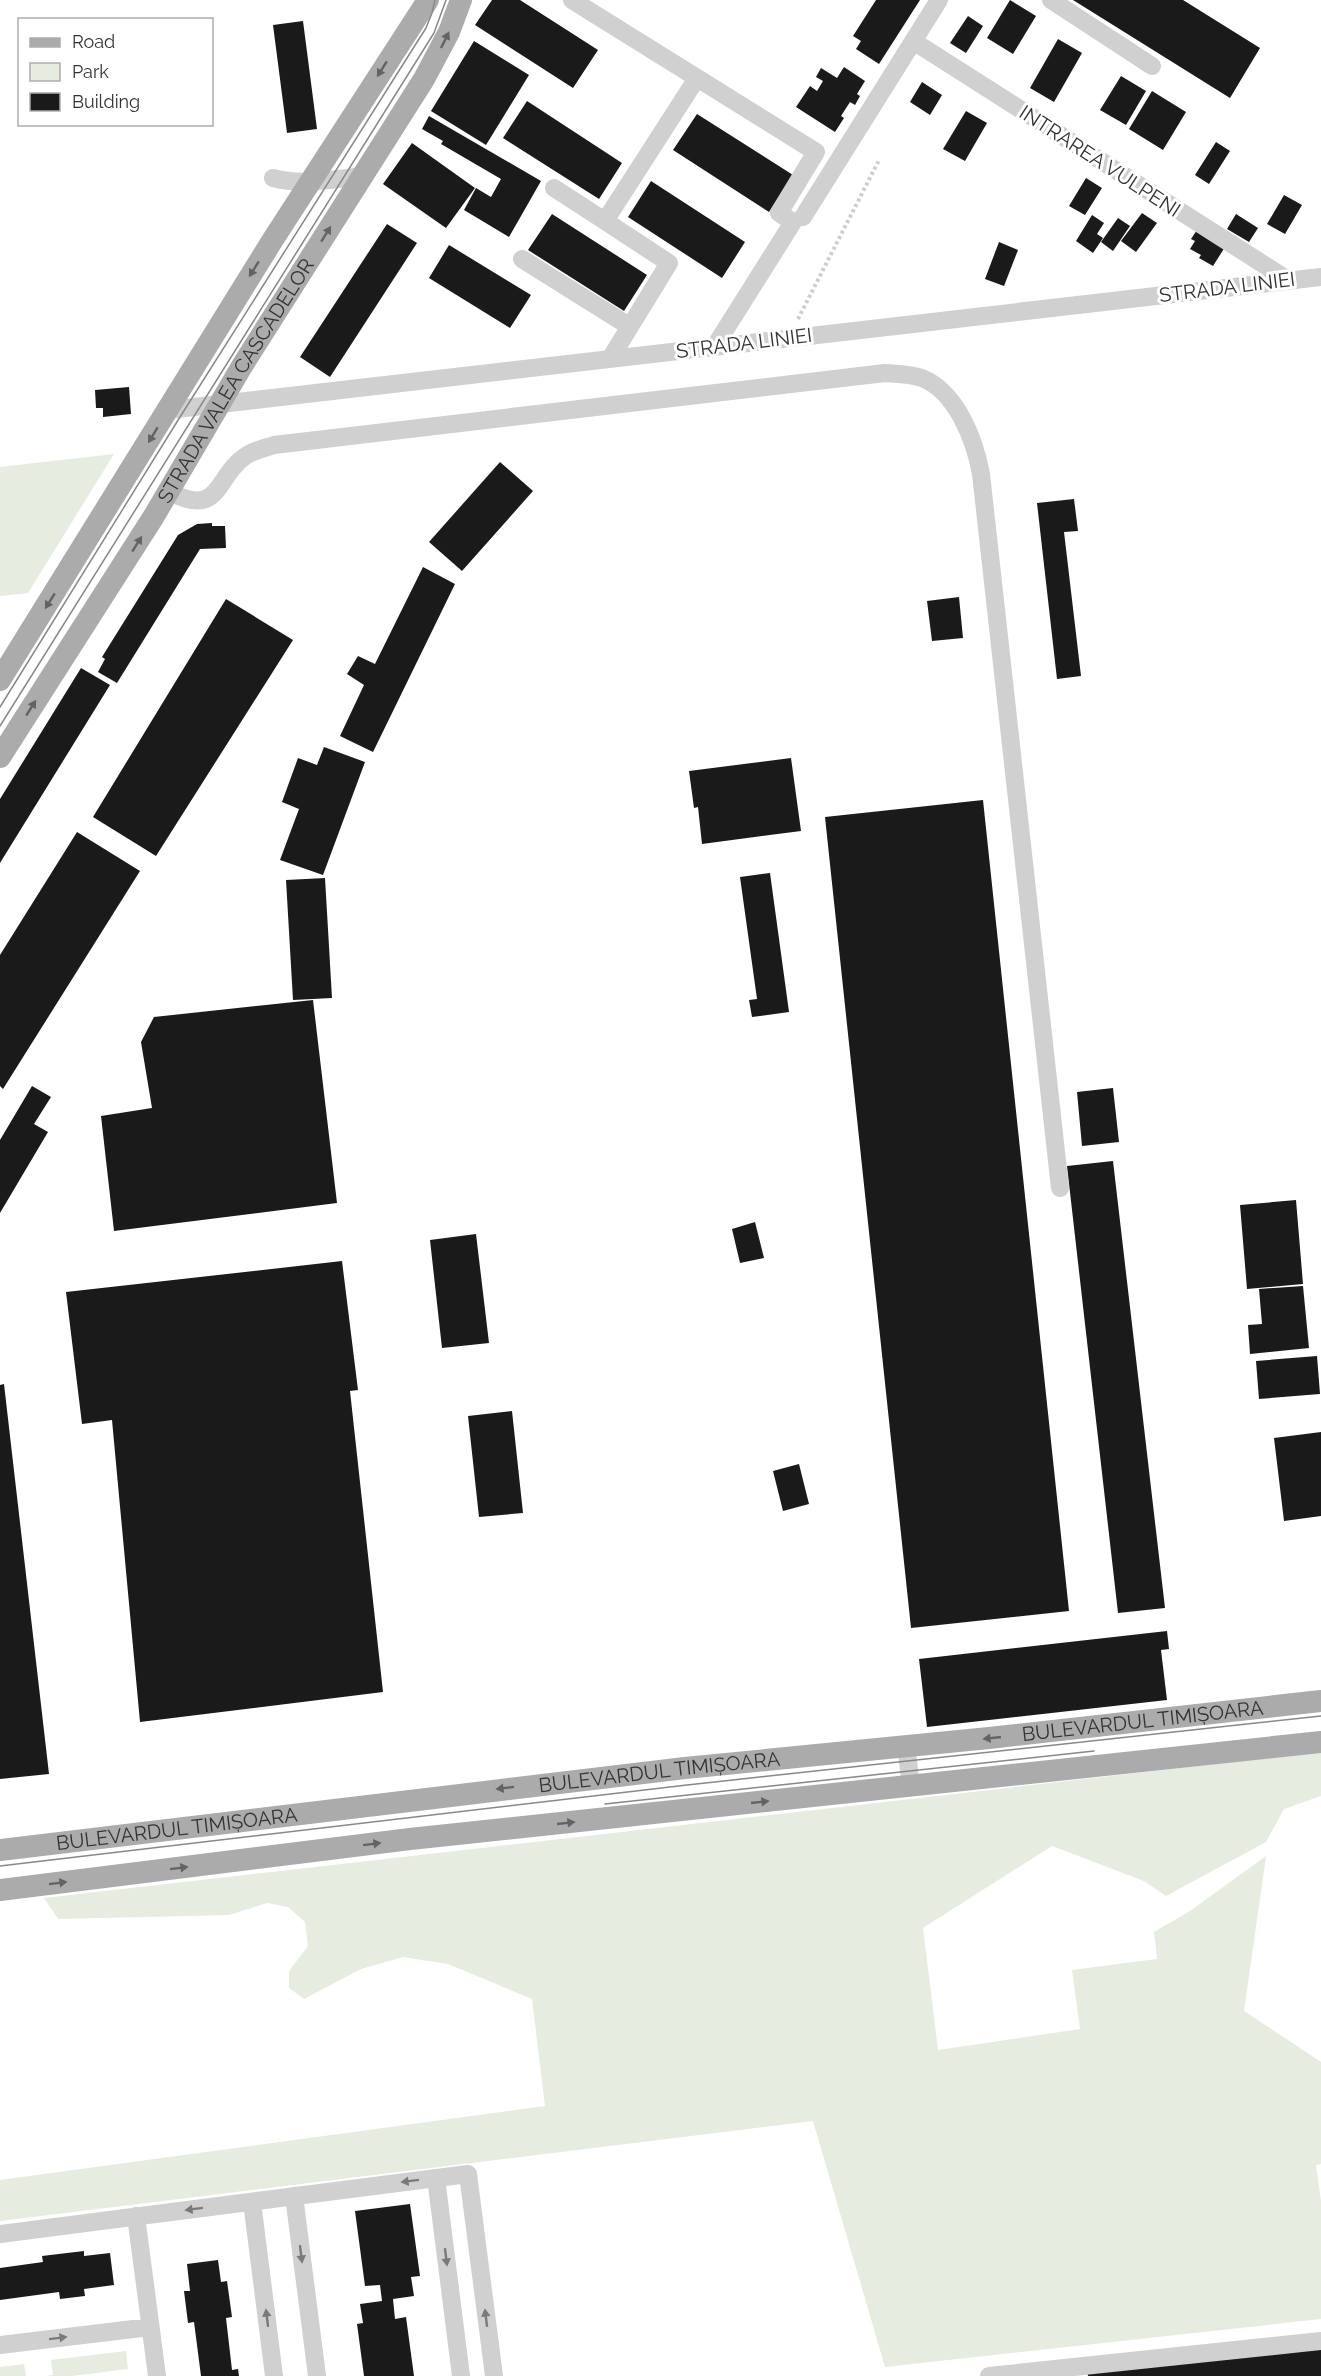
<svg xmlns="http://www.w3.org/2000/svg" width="1321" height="2376" viewBox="0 0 1321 2376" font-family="Raleway,sans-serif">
<rect width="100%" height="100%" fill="#fff"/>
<path fill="#e6ecdf" d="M114 454 28 593 0 596V467Z
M1321 1752V1796L1284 1809 1266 1842 1166 1896 1144 1881 1052 1846 923 1928 938 2050 1080 2029 1072 1970 1157 1959 1154 1932 1190 1911 1266 1856 1244 2011 1321 2062V2164L1316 2165 1321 2201V2319L885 2367 813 2121 0 2221V2180L545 2106 532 1999 448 1964 403 1957 361 1969 304 1999 289 1988V1971L308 1946 305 1922 288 1907 267 1903 229 1915 58 1919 44 1898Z
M126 2351 128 2369 72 2376H46L53 2375 51 2360Z
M24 2364 26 2376H0V2367Z"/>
<path fill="#1a1a1a" d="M492 0H520L598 50 573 88 475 25Z
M876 0H920L879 64 856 49 861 41 853 36Z
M1010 0 1036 16 1013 54 987 38Z
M1073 0H1183L1260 48 1230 98Z
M968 16 983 26 966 53 950 43Z
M303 21 317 129 287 133 273 25Z
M1058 39 1082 53 1054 102 1030 88Z
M474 41 529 75 486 145 431 111Z
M844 67 865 81 857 94 860 96 855 105 850 102 841 116 844 118 835 132 796 107 810 86 817 91 823 81 816 77 821 68 837 78Z
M1121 76 1146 91 1126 125 1100 110Z
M922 82 942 95 930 115 910 102Z
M1152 91 1186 112 1163 150 1129 129Z
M527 101 622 163 599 199 503 138Z
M966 111 987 123 965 161 943 149Z
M697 114 793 175 769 212 673 150Z
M429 116 541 181 509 237 464 210 476 188 491 197 501 179 441 144 443 141 422 129Z
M1216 142 1230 151 1209 184 1195 175Z
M412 143 475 188 446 228 383 184Z
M1086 178 1102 188 1085 215 1069 206Z
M651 181 745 242 722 278 628 217Z
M1284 195 1302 205 1285 234 1267 224Z
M1142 213 1157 223 1136 252 1121 241Z
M552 214 647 275 624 311 528 250Z
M1236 214 1258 228 1249 242 1227 229Z
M1092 215 1104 223 1097 234 1103 238 1093 253 1076 241Z
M1118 218 1130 226 1113 251 1101 242Z
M387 224 417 243 330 377 300 357Z
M1197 230 1225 247 1213 266 1199 258 1201 255 1190 249 1195 241 1191 239Z
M999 242 1018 250 1004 286 985 279Z
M449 245 531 295 510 328 429 278Z
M129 387 131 414 103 417V408H96L95 390Z
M500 462 533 491 462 571 429 542Z
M1074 499 1078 531 1064 532 1081 676 1057 679 1037 503Z
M212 523V526H225L226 548 200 549 117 683 98 672 105 659 102 657 178 535 197 524Z
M423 567 455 584 373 752 340 736 364 685 347 674 358 656 375 664Z
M959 597 963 638 932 641 927 601Z
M226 599 293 640 156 856 93 817Z
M81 668 110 685 0 863V799Z
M324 747 365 762 323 875 280 860 299 809 282 802 298 758 317 765Z
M791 758 801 831 702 844 698 807 694 808 689 771Z
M983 800 1069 1611 911 1628 825 817Z
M77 832 140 871 3 1089 0 1086V955Z
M770 873 789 1012 752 1017 749 1000 757 999 740 877Z
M325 878 332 998 293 1000 286 880Z
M313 1000 337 1203 114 1231 101 1116 152 1108 141 1042 154 1017Z
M32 1086 51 1097 34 1124 48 1132 0 1213V1140Z
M1113 1088 1119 1142 1082 1146 1077 1092Z
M1113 1161 1165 1608 1118 1613 1067 1166Z
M1296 1200 1303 1284 1247 1289 1240 1205Z
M755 1222 764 1258 740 1263 732 1229Z
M476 1234 489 1343 442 1348 430 1240Z
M342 1261 358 1390 350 1391 383 1692 140 1722 112 1420 82 1424 66 1292Z
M1303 1286 1309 1348 1250 1354 1248 1325 1262 1324 1259 1289Z
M1317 1356 1320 1394 1259 1399 1256 1361Z
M4 1384 49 1774 0 1779V1385Z
M512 1411 523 1513 479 1517 468 1416Z
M1321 1432V1516L1284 1521 1274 1438Z
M799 1464 809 1504 783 1511 773 1471Z
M1167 1631 1169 1649 1161 1650 1167 1700 927 1727 919 1659Z
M410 2204 420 2276 411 2277 414 2296 393 2299 395 2319 406 2317 414 2376H364L357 2324 363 2323 360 2304 382 2301 380 2285 365 2286 355 2211Z
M84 2251V2256L110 2253 114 2285 84 2289 85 2296 60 2299 59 2292 0 2300V2268L43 2262 42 2256Z
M218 2260 221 2282 227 2281 232 2317 226 2318 232 2370 238 2369 239 2376H201L194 2322 188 2323 184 2291H190L187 2264Z
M1321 2348V2376H1088L1087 2371Z"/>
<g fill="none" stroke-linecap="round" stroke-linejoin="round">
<path stroke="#cdcdcd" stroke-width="4" stroke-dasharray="3 3" stroke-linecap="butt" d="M798 319 879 160"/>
<path stroke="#d0d0d0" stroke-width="18" d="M572 0 816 152 779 213 793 222 715 346
M1051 0 1152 66
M913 41 1288 280
M273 178C302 186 334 179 363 176
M554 188 605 221
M803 217 939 0
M522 259 629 326
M610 359 669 263 605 221 697 78
M168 410 1321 277
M168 491C222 520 214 476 247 455 255 450 265 448 274 445L885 373C898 374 910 374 922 378 957 392 975 441 981 474L1060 1188
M906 1745 911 1786
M436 2178 461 2376
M294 2196 317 2376
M252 2202 274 2376
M136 2216 157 2376
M0 2234 468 2174 494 2376
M0 2345 150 2327
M989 2376 1321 2341"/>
<g stroke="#ababab" stroke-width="22">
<path d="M0 680 272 241 428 0"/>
<path id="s1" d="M0 757 154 516 242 366 424 79 449 32 461 0"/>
<path id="s2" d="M0 1850 685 1768 989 1738 1321 1701"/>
<path d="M0 1890 410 1839 1321 1742"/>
</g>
<path stroke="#888" stroke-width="1.5" d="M0 707 180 417 426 28 432 13 435 0
M0 726 434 33 446 0
M605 1804 1094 1751
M0 1866 687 1785 1321 1716"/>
</g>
<defs><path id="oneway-solid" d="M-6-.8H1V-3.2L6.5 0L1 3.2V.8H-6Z" transform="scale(1.5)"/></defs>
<g fill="#636363">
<use href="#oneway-solid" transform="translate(445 40) rotate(-64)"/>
<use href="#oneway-solid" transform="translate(382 69) rotate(122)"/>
<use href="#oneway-solid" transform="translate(326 234) rotate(-58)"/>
<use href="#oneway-solid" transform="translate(254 269) rotate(122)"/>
<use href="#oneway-solid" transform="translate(153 435) rotate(121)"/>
<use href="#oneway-solid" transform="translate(137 544) rotate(-58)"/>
<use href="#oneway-solid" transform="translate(50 601) rotate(122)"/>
<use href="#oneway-solid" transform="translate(31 708) rotate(-58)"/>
<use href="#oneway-solid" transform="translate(992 1738) rotate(174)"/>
<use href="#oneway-solid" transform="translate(505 1788) rotate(173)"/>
<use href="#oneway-solid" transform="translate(760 1802) rotate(-6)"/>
<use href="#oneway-solid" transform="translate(566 1823) rotate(-6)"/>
<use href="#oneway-solid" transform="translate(372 1844) rotate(-7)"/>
<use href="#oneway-solid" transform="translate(179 1868) rotate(-7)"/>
<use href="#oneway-solid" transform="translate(58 1883) rotate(-7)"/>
</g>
<g fill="#7a7a7a">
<use href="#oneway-solid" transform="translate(410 2181) rotate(173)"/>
<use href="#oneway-solid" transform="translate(194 2209) rotate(173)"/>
<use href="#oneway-solid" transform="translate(301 2254) rotate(83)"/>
<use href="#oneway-solid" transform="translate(446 2257) rotate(83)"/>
<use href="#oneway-solid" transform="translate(267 2318) rotate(-97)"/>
<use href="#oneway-solid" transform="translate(486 2318) rotate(-97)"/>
<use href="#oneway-solid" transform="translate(58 2338) rotate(-7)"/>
</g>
<g text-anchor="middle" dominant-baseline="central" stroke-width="6" stroke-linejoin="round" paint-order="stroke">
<g font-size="20" fill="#333" stroke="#fff">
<text transform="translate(1100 161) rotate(33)">INTRAREA VULPENI</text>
<text transform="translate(1227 287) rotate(-7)">STRADA LINIEI</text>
<text transform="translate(744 343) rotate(-7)">STRADA LINIEI</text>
<text stroke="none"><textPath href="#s1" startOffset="444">STRADA VALEA CASCADELOR</textPath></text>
<text stroke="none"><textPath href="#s2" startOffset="1150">BULEVARDUL TIMIȘOARA</textPath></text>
<text stroke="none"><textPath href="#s2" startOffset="664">BULEVARDUL TIMIȘOARA</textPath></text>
<text stroke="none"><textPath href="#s2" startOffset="178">BULEVARDUL TIMIȘOARA</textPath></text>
</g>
</g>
<rect x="18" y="18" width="195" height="108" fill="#ffffff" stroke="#adadad" stroke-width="1.5"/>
<rect x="30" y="38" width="30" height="9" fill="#ababab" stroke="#adadad" stroke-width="1.5"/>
<text x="72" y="48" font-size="18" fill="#333333">Road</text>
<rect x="30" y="63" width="30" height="18" fill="#e6ecdf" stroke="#adadad" stroke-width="1.5"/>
<text x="72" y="78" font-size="18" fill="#333333">Park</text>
<rect x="30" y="93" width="30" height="18" fill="#1a1a1a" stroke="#adadad" stroke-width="1.5"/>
<text x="72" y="108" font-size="18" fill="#333333">Building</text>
</svg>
